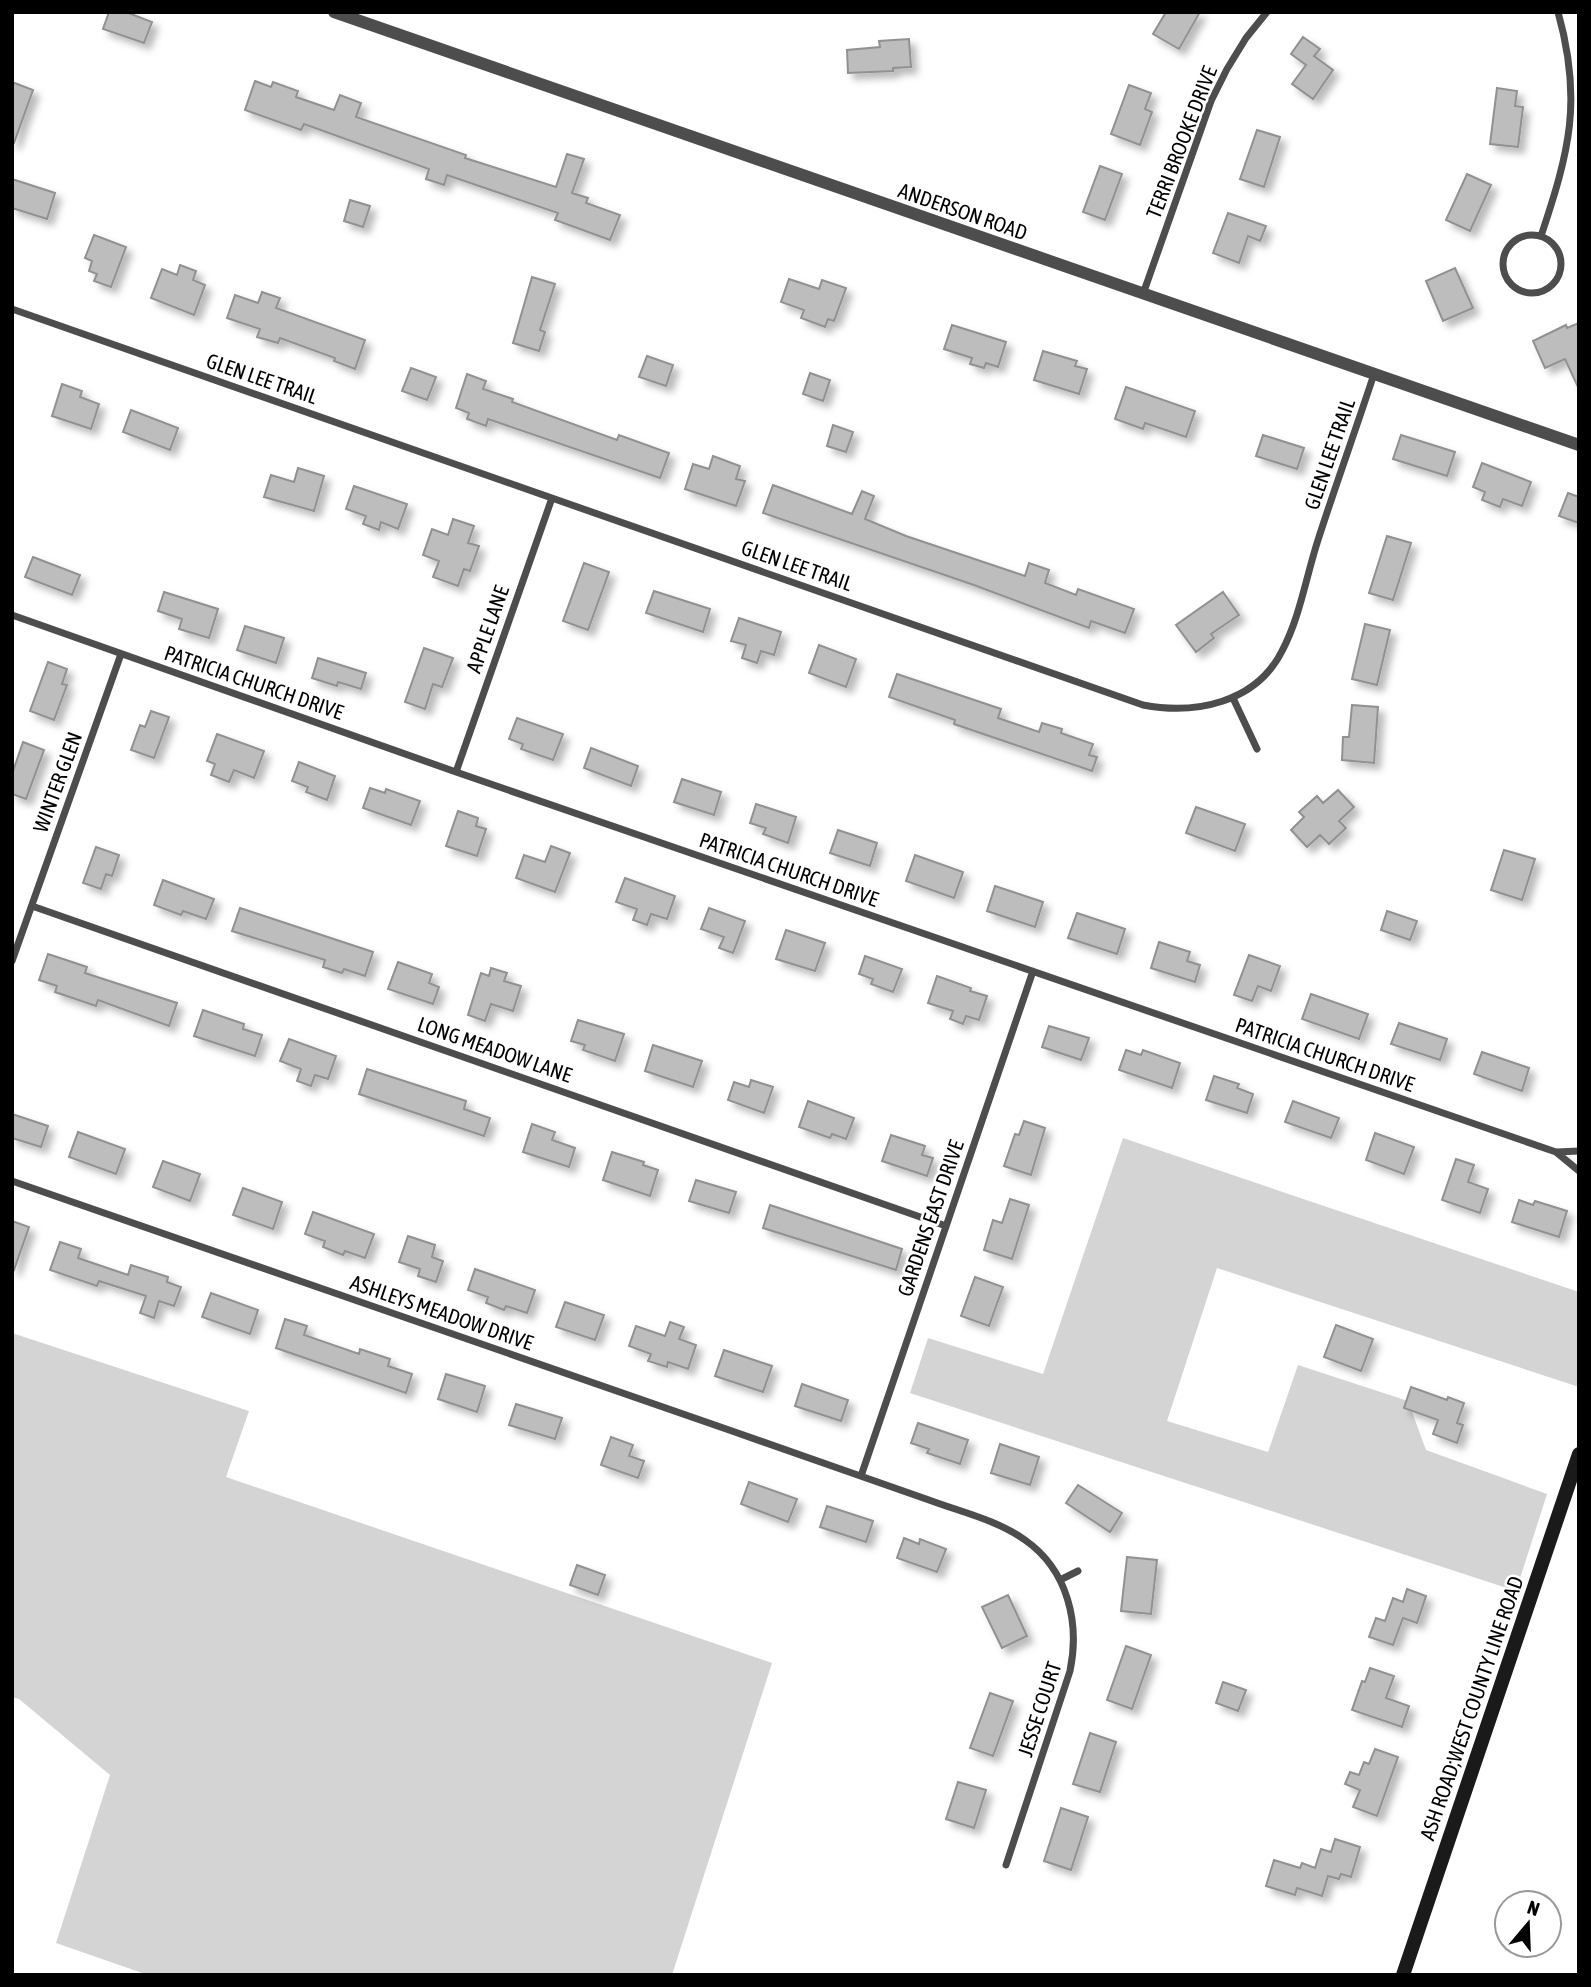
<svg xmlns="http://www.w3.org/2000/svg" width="1591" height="1987" viewBox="0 0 1591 1987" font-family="'Asap Condensed',sans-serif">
<defs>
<filter id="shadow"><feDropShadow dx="6" dy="6" stdDeviation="3.5" flood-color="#0004"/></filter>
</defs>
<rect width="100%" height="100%" fill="#fff"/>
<path fill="#d4d4d4" d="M1123 1138 1579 1292V1387L1217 1268 1167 1421 1268 1452 1298 1365 1408 1401 1426 1450 1547 1494 1516 1591 910 1393 928 1338 1043 1374Z
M12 1333 249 1411 226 1477 772 1663 672 1975H148L56 1943 110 1775 19 1699 12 1697Z"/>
<path fill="#bdbdbd" stroke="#919191" stroke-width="2" filter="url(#shadow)" d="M109 12H126L152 22 144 43 103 29Z
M1166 12H1200L1179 49 1153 34Z
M1303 37 1320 49 1314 56 1333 70 1313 99 1292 84 1306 65 1291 54Z
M909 39 911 67 893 68V71L848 73 847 50 880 47 879 41Z
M255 81 271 87 273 82 298 91 296 97 334 110 340 95 361 103 356 117 466 155 465 158 556 187 567 154 584 159 572 193 588 198 586 203 620 215 610 240 555 220 558 213 447 175 444 185 426 179 429 169 304 124 301 130 245 110Z
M12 82 33 90 14 143H12Z
M1129 85 1151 93 1145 109 1152 112 1140 145 1111 134Z
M1497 88 1517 91 1515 106 1523 107 1518 147 1490 144Z
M1257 130 1280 137 1264 187 1240 179Z
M1100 166 1122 174 1105 220 1083 212Z
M1467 174 1491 185 1470 231 1446 220Z
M12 179 55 193 47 219 12 208Z
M350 200 370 206 363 227 344 221Z
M1228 213 1266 226 1260 241 1248 236 1239 263 1213 253Z
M94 235 126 247 111 287 94 281 97 274 89 271 92 261 85 258Z
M180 265 196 271 193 280 205 285 194 315 151 298 162 269 177 275Z
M1455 268 1473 308 1443 321 1426 281Z
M532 277 555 284 540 330 545 332 539 351 513 343Z
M789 279 819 289 822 280 846 288 834 321 828 319 825 327 801 318 804 310 781 302Z
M262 292 280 298 276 308 365 340 355 369 334 361 335 358 280 338 278 343 257 337 260 329 227 318 235 295 258 303Z
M1579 323V389L1565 359 1545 368 1533 341 1566 325 1567 328Z
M952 325 1006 342 998 367 986 363 984 368 970 364 972 358 944 349Z
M1043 351 1077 361 1075 366 1087 369 1079 394 1034 380Z
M647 356 673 365 666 386 639 377Z
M411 368 436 377 427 400 402 391Z
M810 373 830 380 823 401 803 394Z
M467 374 486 381 483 389 513 399 512 402 617 440 619 435 669 453 660 478 488 419 486 426 467 419 469 413 456 408Z
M62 384 82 391 80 397 99 404 91 429 52 416Z
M1126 387 1195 411 1186 437 1145 423 1143 429 1115 419Z
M131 410 178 428 170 450 123 432Z
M833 425 853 432 846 452 827 446Z
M1263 435 1304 448 1297 469 1256 456Z
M1401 435 1455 452 1447 476 1393 459Z
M713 456 740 466 736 479 745 481 736 506 685 489 693 464 709 469Z
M1482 463 1531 482 1522 506 1503 499 1500 507 1482 500 1485 492 1473 487Z
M298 468 324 476 314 511 264 497 271 475 294 482Z
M773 485 852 514 862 491 874 496 865 519 906 536 1025 576 1029 563 1049 570 1045 583 1076 595 1078 589 1134 609 1125 633 1091 621 1089 628 971 584 763 513Z
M354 486 407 504 398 529 381 522 379 530 363 524 366 516 346 509Z
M1568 493 1579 497V523L1559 516Z
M453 519 474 526 468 543 479 546 470 571 464 569 458 586 433 577 439 561 423 555 432 529 448 535Z
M1387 536 1411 543 1393 600 1369 593Z
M33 557 80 575 72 595 25 577Z
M584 563 609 572 588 630 563 621Z
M654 591 710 609 703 632 646 613Z
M164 592 218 609 209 638 179 629 182 619 158 611Z
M1223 592 1239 615 1211 634 1214 638 1196 652 1176 625Z
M739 618 781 632 774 655 761 651 757 663 742 658 746 645 731 641Z
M1365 624 1390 630 1377 685 1352 679Z
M245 626 284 638 276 663 237 650Z
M819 645 856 659 846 687 809 673Z
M424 648 453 658 442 687 433 684 425 709 405 702Z
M318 658 366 673 361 689 338 682 337 686 312 678Z
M48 662 67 669 62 684 67 685 54 720 30 711Z
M897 674 1001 709 998 718 1039 732 1042 723 1062 729 1061 733 1093 744 1089 755 1097 757 1092 771 954 724 955 720 889 697Z
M1352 705 1378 707 1374 763 1342 760 1343 737H1349Z
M151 711 169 717 154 758 131 750 140 725 145 727Z
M517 718 563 734 553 760 521 749 523 744 509 739Z
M217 734 264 751 254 778 234 770 229 782 211 775 215 764 207 761Z
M23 742 44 750 26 799 12 794V774Z
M591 748 638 766 631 786 584 768Z
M299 762 335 776 327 800 306 792 308 787 292 781Z
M682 779 721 792 714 815 674 802Z
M370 788 385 793 386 789 420 801 411 825 363 808Z
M1338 790 1354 807 1339 821 1346 828 1329 844 1320 835 1307 847 1291 830 1304 817 1299 812 1317 796 1323 803Z
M756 804 796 817 788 843 763 834 766 828 750 823Z
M1196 807 1245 824 1235 851 1186 833Z
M458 811 478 818 476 826 486 829 477 856 446 846Z
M838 830 877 843 870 866 830 853Z
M551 846 570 853 555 892 516 878 524 855 545 862Z
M96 847 119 855 112 876 106 874 101 889 83 883Z
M1504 850 1535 859 1522 900 1491 890Z
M915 855 963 872 954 898 906 881Z
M625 878 675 896 667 919 651 914 647 925 633 920 637 909 616 902Z
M163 880 214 899 206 919 183 911 181 915 154 905Z
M995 886 1043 902 1035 927 987 911Z
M240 908 373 952 365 976 344 969 342 973 323 967 325 960 232 931Z
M709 908 745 921 733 953 719 948 724 937 701 929Z
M1387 911 1417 921 1410 940 1381 930Z
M1077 913 1125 929 1117 954 1068 938Z
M786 930 825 943 815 971 776 959Z
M1159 942 1190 952 1187 961 1200 965 1195 982 1151 968Z
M48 954 87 967 85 973 177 1003 169 1026 98 1000 96 1006 55 992 57 986 39 980Z
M1249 955 1280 966 1271 991 1258 986 1252 1001 1234 995Z
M865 956 902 969 893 992 871 984 873 979 859 974Z
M398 962 432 974 429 983 439 987 433 1004 388 989Z
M491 968 507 973 504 981 521 986 513 1011 491 1004 485 1021 468 1015 481 973 489 976Z
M937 976 971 988 970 991 987 996 979 1020 966 1016 963 1024 950 1019 953 1011 928 1003Z
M1311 994 1368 1014 1359 1039 1302 1019Z
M203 1010 244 1024 243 1029 262 1035 255 1056 194 1036Z
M578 1020 624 1034 615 1061 583 1050 585 1045 571 1041Z
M1399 1023 1447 1039 1440 1060 1391 1044Z
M1049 1026 1089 1038 1081 1060 1042 1047Z
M289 1039 336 1056 328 1079 315 1075 311 1086 297 1081 301 1069 280 1061Z
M653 1045 702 1061 693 1087 645 1071Z
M1126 1050 1141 1055 1143 1050 1180 1063 1172 1088 1119 1070Z
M1482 1052 1529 1068 1522 1091 1474 1074Z
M367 1069 466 1101 464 1109 490 1118 484 1136 359 1094Z
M1214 1076 1239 1084 1237 1088 1253 1094 1247 1113 1206 1100Z
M751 1080 773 1087 764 1113 728 1100 734 1082 749 1087Z
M808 1101 854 1118 846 1139 832 1134 830 1138 799 1127Z
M1293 1101 1339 1118 1331 1138 1285 1122Z
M12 1114 48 1126 41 1147 12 1138Z
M1024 1121 1045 1128 1031 1175 1004 1166 1015 1134 1019 1135Z
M532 1124 555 1132 552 1140 575 1148 569 1167 523 1152Z
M78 1132 125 1149 116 1174 69 1157Z
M1375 1133 1414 1147 1404 1174 1366 1160Z
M891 1135 925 1146 922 1155 933 1158 927 1176 882 1161Z
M612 1152 644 1162 643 1165 658 1170 650 1196 603 1180Z
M1456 1159 1474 1165 1468 1182 1488 1189 1480 1213 1442 1200Z
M163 1161 200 1174 190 1201 153 1187Z
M696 1180 736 1192 729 1213 689 1201Z
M243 1188 282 1202 273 1229 233 1215Z
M1010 1199 1029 1205 1012 1259 984 1250 993 1220 1002 1223Z
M1519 1200 1533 1205 1535 1201 1567 1211 1559 1237 1512 1222Z
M770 1205 902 1249 896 1270 763 1228Z
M313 1212 374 1234 365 1258 345 1251 343 1255 323 1247 325 1241 305 1234Z
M12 1221 29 1227 14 1270 12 1269Z
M408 1236 435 1245 432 1257 443 1261 436 1282 418 1276 420 1269 399 1262Z
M60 1242 81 1249 78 1258 128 1275 131 1265 168 1277 167 1282 181 1287 174 1306 159 1301 154 1318 140 1313 146 1296 99 1281 97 1286 50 1270Z
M475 1269 535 1290 527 1313 506 1306 504 1310 486 1303 488 1297 468 1290Z
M975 1277 1003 1287 989 1326 961 1316Z
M211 1293 258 1310 250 1334 202 1317Z
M565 1302 604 1315 595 1340 556 1327Z
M285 1319 307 1326 304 1335 359 1354 360 1349 390 1359 388 1366 412 1374 406 1393 276 1348Z
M670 1322 684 1327 679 1339 696 1345 688 1369 668 1362 667 1367 648 1361 651 1354 629 1346 636 1326 665 1336Z
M1336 1325 1373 1339 1361 1371 1324 1357Z
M724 1350 772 1366 763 1392 715 1376Z
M446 1374 485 1386 477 1412 438 1399Z
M802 1384 848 1400 841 1421 795 1406Z
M1411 1387 1447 1400 1448 1397 1464 1403 1457 1423 1463 1425 1457 1443 1433 1434 1438 1420 1404 1408Z
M516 1404 562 1418 555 1439 509 1425Z
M918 1423 968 1440 960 1464 927 1453 929 1449 911 1443Z
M611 1437 633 1445 629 1456 644 1461 638 1478 601 1465Z
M1000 1444 1039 1457 1030 1485 991 1473Z
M749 1482 797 1499 788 1522 741 1504Z
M1078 1485 1122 1513 1110 1532 1066 1503Z
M827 1506 873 1521 866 1542 820 1527Z
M904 1538 919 1544 920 1539 946 1549 937 1572 897 1558Z
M1127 1557 1157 1560 1151 1614 1121 1611Z
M577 1565 605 1575 598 1595 570 1585Z
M1407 1589 1426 1596 1417 1623 1403 1618 1393 1645 1369 1637 1376 1618 1385 1621 1393 1598 1403 1602Z
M1008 1595 1027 1636 1002 1648 982 1607Z
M1126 1646 1151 1655 1132 1709 1107 1700Z
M1370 1668 1394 1676 1386 1698 1409 1706 1402 1727 1352 1710 1362 1681 1365 1682Z
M1223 1682 1246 1690 1238 1711 1216 1703Z
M990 1693 1013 1701 993 1756 970 1748Z
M1090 1733 1116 1742 1100 1792 1073 1784Z
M1375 1749 1398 1757 1377 1816 1353 1807 1360 1790 1345 1784 1350 1772 1359 1775 1364 1762 1369 1764Z
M958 1782 986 1790 974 1828 946 1819Z
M1061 1808 1088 1817 1071 1870 1044 1861Z
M1335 1839 1360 1847 1351 1877 1341 1874 1339 1879 1328 1876 1322 1896 1297 1888 1295 1895 1266 1886 1274 1860 1300 1868 1302 1863 1315 1868 1321 1849 1331 1852Z"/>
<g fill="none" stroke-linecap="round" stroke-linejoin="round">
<path stroke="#4d4d4d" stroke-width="7" d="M1503 264a29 29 0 1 1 58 0a29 29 0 1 1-58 0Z
M1541 236C1569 152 1583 101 1558 12
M1143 294 1211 101 1227 69 1246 38 1267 12
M12 309 1143 705C1195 715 1256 703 1282 651 1300 617 1306 577 1318 540 1336 484 1356 429 1374 374
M12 615 456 772 1556 1152 1579 1171
M1233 698 1257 749
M456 772 552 498
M32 906 946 1226
M12 961 121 654
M1557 1152 1579 1151
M12 1181C252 1264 492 1348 732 1431 798 1454 863 1477 929 1500 961 1512 997 1520 1025 1540 1068 1570 1080 1623 1070 1671L1006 1865
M861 1476 1033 971
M1060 1580 1078 1571"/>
<path stroke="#4d4d4d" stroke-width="12" d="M334 12 1579 445"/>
<path stroke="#1a1a1a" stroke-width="14" d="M1403 1975 1579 1454"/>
</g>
<g text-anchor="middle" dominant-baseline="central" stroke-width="5" stroke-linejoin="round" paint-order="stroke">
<g font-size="21" fill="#000" stroke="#fff">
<text transform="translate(1181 142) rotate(-69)">TERRI BROOKE DRIVE</text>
<text transform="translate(963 211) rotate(19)">ANDERSON ROAD</text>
<text transform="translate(262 378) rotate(19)">GLEN LEE TRAIL</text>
<text transform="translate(1329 454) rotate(-71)">GLEN LEE TRAIL</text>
<text transform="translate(797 565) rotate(19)">GLEN LEE TRAIL</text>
<text transform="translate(487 629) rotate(-71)">APPLE LANE</text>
<text transform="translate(254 682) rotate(19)">PATRICIA CHURCH DRIVE</text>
<text transform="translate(57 782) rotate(-70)">WINTER GLEN</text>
<text transform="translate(789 869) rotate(19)">PATRICIA CHURCH DRIVE</text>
<text transform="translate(495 1049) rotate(19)">LONG MEADOW LANE</text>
<text transform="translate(1325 1054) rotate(19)">PATRICIA CHURCH DRIVE</text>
<text transform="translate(930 1218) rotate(-71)">GARDENS EAST DRIVE</text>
<text transform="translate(442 1312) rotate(19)">ASHLEYS MEADOW DRIVE</text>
<text transform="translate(1471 1708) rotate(-71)">ASH ROAD;WEST COUNTY LINE ROAD</text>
<text transform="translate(1039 1709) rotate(-72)">JESSE COURT</text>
</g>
</g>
<rect width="1591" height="1987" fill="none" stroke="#000000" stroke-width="28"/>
<g transform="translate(1528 1924) rotate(19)"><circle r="33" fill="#ffffff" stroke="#999999" stroke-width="2"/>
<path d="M0-5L12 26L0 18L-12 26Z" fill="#000000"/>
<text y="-10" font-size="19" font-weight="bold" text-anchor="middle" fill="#000000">N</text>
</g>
</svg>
